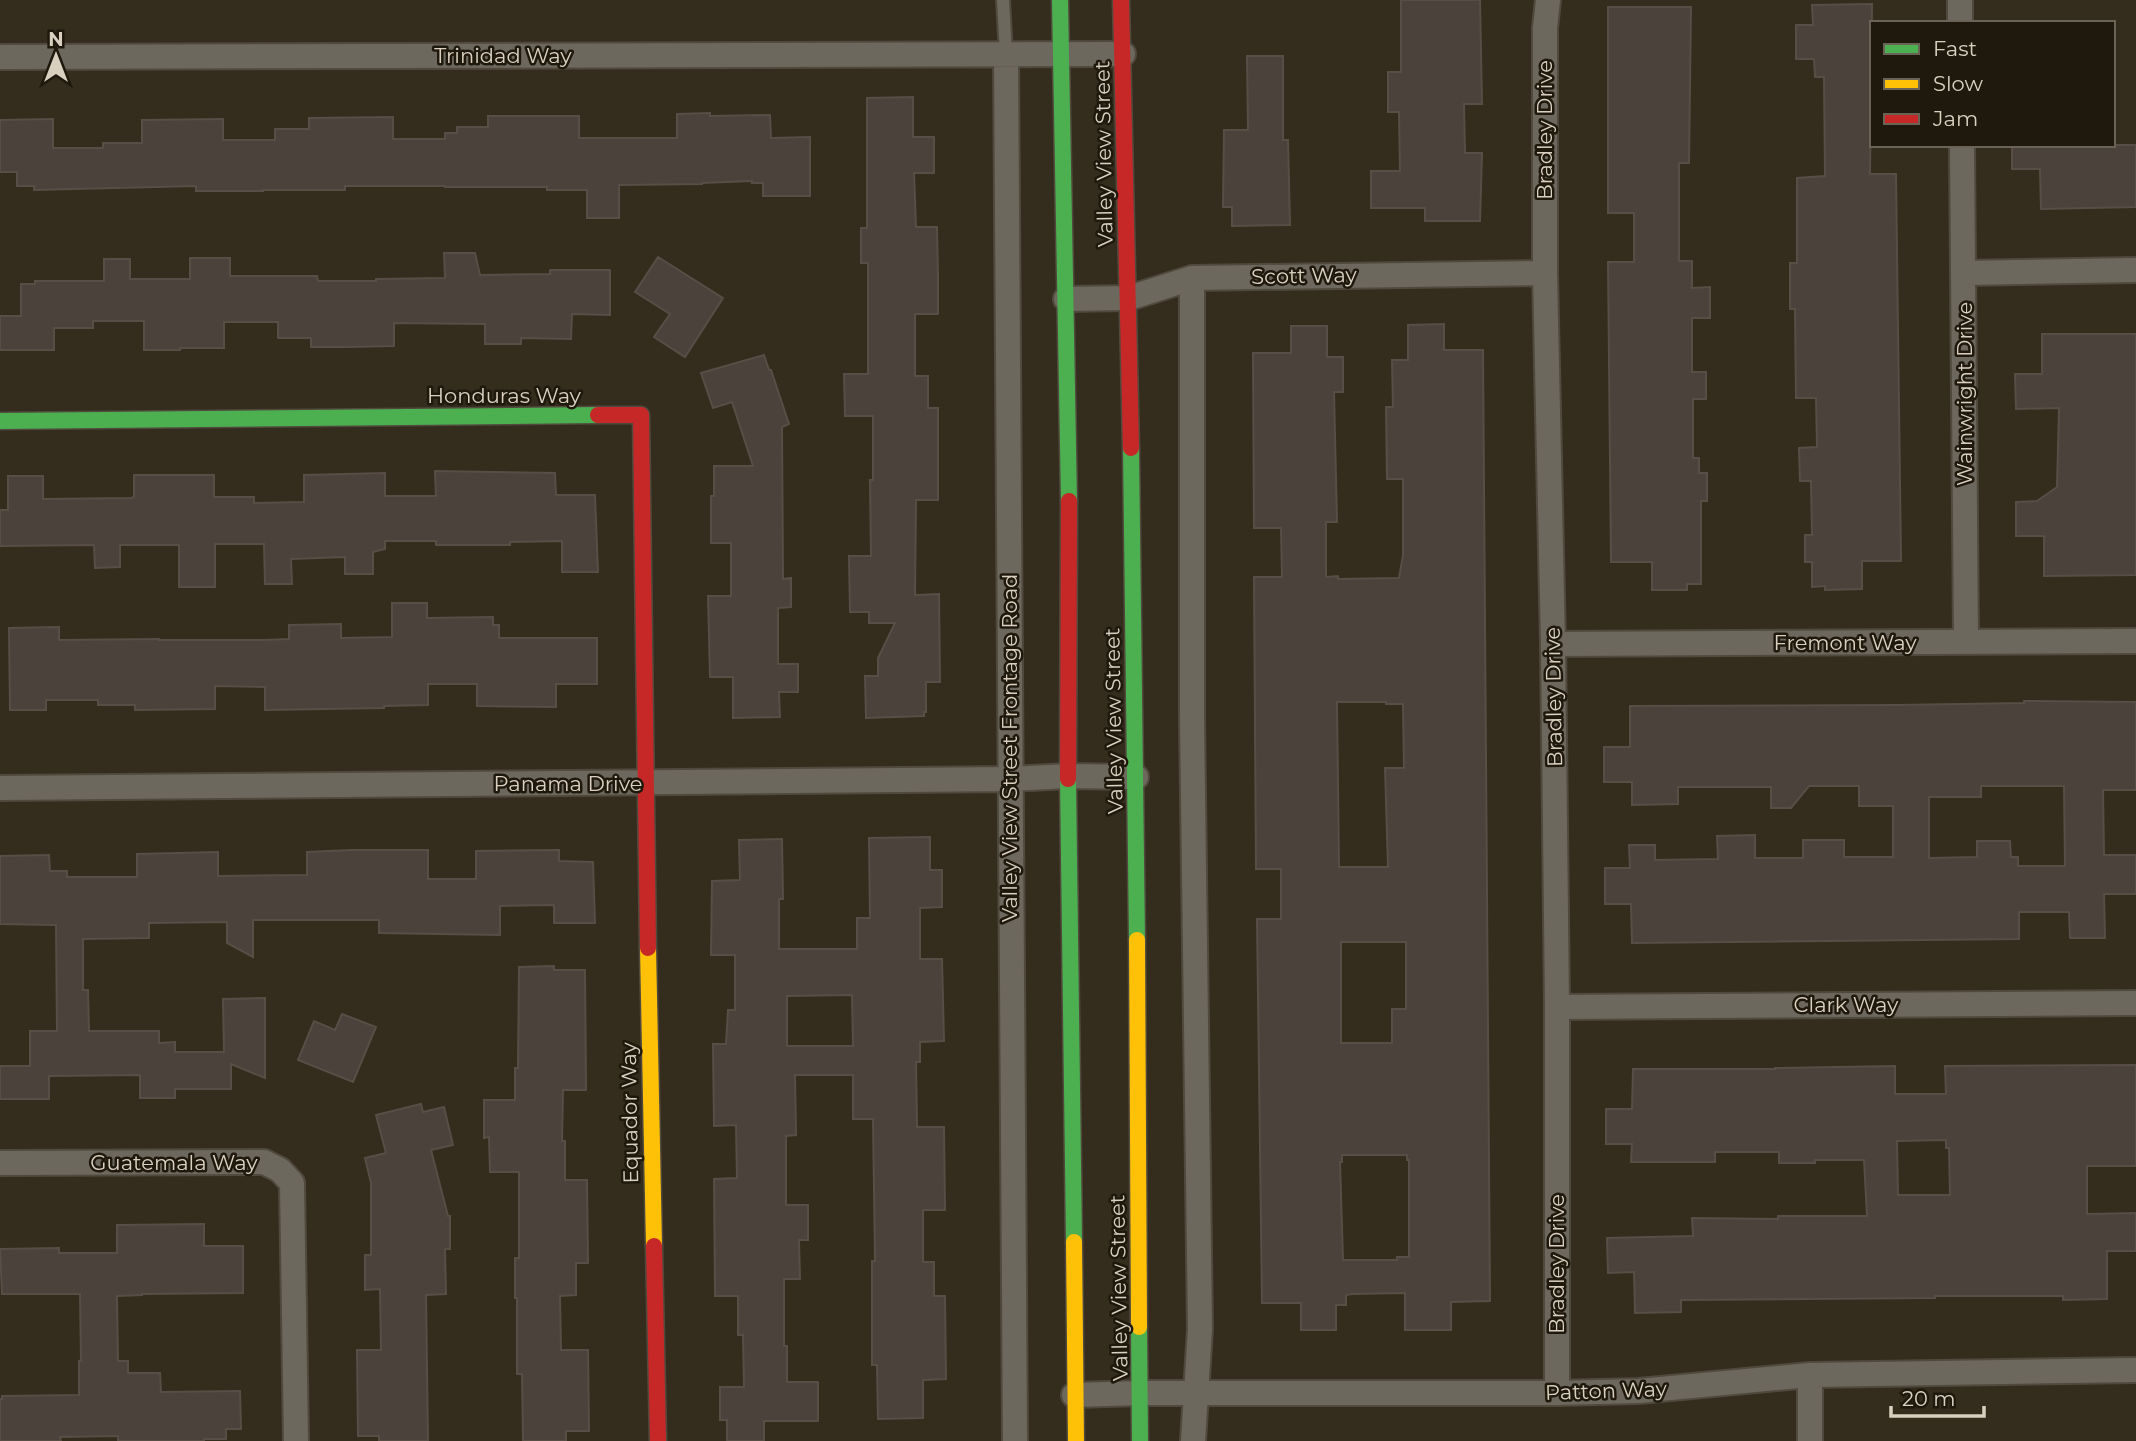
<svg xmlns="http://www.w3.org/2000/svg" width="2136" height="1441" viewBox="0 0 2136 1441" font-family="Montserrat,sans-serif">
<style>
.building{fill:#4b423b;stroke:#594e46;stroke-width:2;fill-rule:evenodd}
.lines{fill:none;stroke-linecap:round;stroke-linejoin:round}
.lane-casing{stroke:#50493d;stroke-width:16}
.street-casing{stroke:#50493d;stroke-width:28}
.fast-casing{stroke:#50493d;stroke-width:19}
.slow-casing{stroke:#50493d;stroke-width:19}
.jam-casing{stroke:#50493d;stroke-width:19}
.lane{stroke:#6d685d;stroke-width:12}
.street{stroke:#6d685d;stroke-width:24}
.fast{stroke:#4caf50;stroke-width:16}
.slow{stroke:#ffc107;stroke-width:16}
.jam{stroke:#c62828;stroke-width:16}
.labels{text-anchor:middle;stroke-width:5;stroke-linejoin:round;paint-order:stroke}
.street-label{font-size:21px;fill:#d9d0c0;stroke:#1f190d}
</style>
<rect width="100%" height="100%" fill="#342c1d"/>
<path class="building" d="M 1401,0 L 1480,0 L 1482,104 L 1464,104 L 1465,153 L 1482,153 L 1480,221 L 1425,221 L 1425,208 L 1371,208 L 1371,171 L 1400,171 L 1399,112 L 1388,112 L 1388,72 L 1401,72 Z
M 1872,4 L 1870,174 L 1896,174 L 1901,561 L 1862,561 L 1862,589 L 1825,590 L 1825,586 L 1812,587 L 1812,562 L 1805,562 L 1805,535 L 1812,535 L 1811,481 L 1800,481 L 1799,448 L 1817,447 L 1816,398 L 1796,398 L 1795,309 L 1790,309 L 1790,263 L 1797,263 L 1797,178 L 1825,176 L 1824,77 L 1815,77 L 1814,59 L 1796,59 L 1796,25 L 1813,25 L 1812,5 Z
M 1608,7 L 1691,7 L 1689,163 L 1679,163 L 1679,261 L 1692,261 L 1692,288 L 1710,287 L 1710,318 L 1692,318 L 1692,372 L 1706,372 L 1706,399 L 1693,399 L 1693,458 L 1699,458 L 1699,473 L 1707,473 L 1707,501 L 1701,501 L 1701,584 L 1687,584 L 1687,590 L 1652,590 L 1652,562 L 1611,562 L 1608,262 L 1634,262 L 1634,213 L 1608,213 Z
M 1247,56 L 1283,56 L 1283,140 L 1288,140 L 1290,225 L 1232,226 L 1232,207 L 1223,207 L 1224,130 L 1248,130 Z
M 913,97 L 913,137 L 934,137 L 934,173 L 914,173 L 916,227 L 937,227 L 938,277 L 938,314 L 915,314 L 915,376 L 928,376 L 928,408 L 938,408 L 938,500 L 916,500 L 915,595 L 939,594 L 940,682 L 926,682 L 926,712 L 924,712 L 924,716 L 866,718 L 865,676 L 878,676 L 878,658 L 895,623 L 869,623 L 869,612 L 850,612 L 849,556 L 871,556 L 870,480 L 873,480 L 873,416 L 845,416 L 844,374 L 868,374 L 868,263 L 861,263 L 861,228 L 867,228 L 867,98 Z
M 710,113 L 710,116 L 770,115 L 771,138 L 810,137 L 810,196 L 763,196 L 763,183 L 752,183 L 752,181 L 702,183 L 702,184 L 619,185 L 619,218 L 587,218 L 587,190 L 547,190 L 547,187 L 445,187 L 445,186 L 345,186 L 345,190 L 263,190 L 263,191 L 196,191 L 196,186 L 34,190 L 34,186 L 17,186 L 17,172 L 0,172 L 0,120 L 53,119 L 53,148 L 103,148 L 103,143 L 142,143 L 142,120 L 223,119 L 223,140 L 275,140 L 275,129 L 309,129 L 309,118 L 393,117 L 393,139 L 445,139 L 445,133 L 457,133 L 457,127 L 488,127 L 488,116 L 579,116 L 579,138 L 677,138 L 677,114 Z
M 2012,145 L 2136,145 L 2136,207 L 2041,209 L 2040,169 L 2012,169 Z
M 444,253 L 475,253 L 480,275 L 550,274 L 550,270 L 610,270 L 610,315 L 572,314 L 571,339 L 521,338 L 521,344 L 485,344 L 485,324 L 394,323 L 394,346 L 348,347 L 311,347 L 311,338 L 278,338 L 278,322 L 224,322 L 224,348 L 180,348 L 180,350 L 144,350 L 144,321 L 93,321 L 93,328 L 54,328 L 54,350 L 0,350 L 0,316 L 21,316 L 21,284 L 35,284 L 35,281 L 104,281 L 104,259 L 130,259 L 130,279 L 190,279 L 190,258 L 230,258 L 230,276 L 317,276 L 318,281 L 376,281 L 376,279 L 445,278 Z
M 658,257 L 723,298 L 685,357 L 654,337 L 670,314 L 635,292 Z
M 1444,324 L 1444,350 L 1483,350 L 1490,1301 L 1451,1302 L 1451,1330 L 1405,1330 L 1405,1293 L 1352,1294 L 1346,1295 L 1346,1305 L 1336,1305 L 1336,1330 L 1301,1330 L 1301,1303 L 1262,1303 L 1257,919 L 1281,919 L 1281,869 L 1256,869 L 1254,577 L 1282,577 L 1281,528 L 1254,528 L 1253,353 L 1291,353 L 1291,326 L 1327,326 L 1327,357 L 1343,357 L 1343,392 L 1334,392 L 1337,522 L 1326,522 L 1326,577 L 1338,576 L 1338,579 L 1399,578 L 1403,555 L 1403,479 L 1387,479 L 1386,407 L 1393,407 L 1392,360 L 1408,360 L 1408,325 ZM 1337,702 L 1386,702 L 1386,704 L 1403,704 L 1404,768 L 1385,768 L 1388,867 L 1339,867 ZM 1341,942 L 1406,942 L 1406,1009 L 1392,1009 L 1392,1043 L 1341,1043 ZM 1342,1155 L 1407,1155 L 1407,1160 L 1409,1160 L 1409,1257 L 1397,1257 L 1397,1260 L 1343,1260 L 1340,1162 L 1342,1162 Z
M 2042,334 L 2136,334 L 2136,575 L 2044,576 L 2044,536 L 2016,536 L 2016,502 L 2037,501 L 2057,487 L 2059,408 L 2016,409 L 2015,374 L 2042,374 Z
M 764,355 L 769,370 L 771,370 L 789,424 L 782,427 L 783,579 L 791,578 L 791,607 L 778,608 L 778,664 L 798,664 L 798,692 L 779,692 L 780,717 L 733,718 L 733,677 L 710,677 L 708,596 L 731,596 L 731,543 L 711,543 L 711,496 L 714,496 L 714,466 L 753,466 L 732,402 L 713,408 L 701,373 Z
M 435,471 L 555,473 L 556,495 L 595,495 L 598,572 L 562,572 L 562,541 L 510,542 L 510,545 L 436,545 L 436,541 L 385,541 L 385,549 L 373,552 L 373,574 L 345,574 L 345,557 L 291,559 L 292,584 L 265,584 L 264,544 L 215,544 L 215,587 L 179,587 L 179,545 L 120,545 L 120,567 L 95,568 L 94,545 L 0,546 L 0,510 L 8,510 L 8,476 L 43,476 L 43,499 L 131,498 L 134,497 L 134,475 L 214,475 L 214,497 L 254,497 L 254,503 L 304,502 L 304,475 L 385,473 L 385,496 L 436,496 Z
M 392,603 L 427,603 L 427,618 L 493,617 L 493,625 L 499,625 L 499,638 L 597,638 L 597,684 L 556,684 L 556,707 L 477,706 L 477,684 L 428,684 L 428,705 L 384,706 L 384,708 L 265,710 L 265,687 L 215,686 L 215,709 L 135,710 L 135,705 L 98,705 L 98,700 L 46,700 L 46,710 L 10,710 L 9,628 L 59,627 L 59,640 L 159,639 L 159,640 L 265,640 L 289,639 L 289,625 L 341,624 L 341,638 L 392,637 Z
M 2024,701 L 2136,702 L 2136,790 L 2103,790 L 2104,855 L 2136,855 L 2136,894 L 2104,894 L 2105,938 L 2070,938 L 2069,912 L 2019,912 L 2019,939 L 1632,943 L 1631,904 L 1605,904 L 1605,868 L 1630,868 L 1629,845 L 1655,845 L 1655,860 L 1718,859 L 1717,836 L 1755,835 L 1755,858 L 1803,858 L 1803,840 L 1844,840 L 1844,857 L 1893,857 L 1893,806 L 1859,806 L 1859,786 L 1809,786 L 1791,808 L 1771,808 L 1771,787 L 1678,787 L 1678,804 L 1632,805 L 1632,782 L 1604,782 L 1604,747 L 1630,747 L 1630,706 L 1896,705 L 2024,703 ZM 1981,786 L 2064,786 L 2065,866 L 2018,866 L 2018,857 L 2011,857 L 2010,841 L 1977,841 L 1977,857 L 1929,858 L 1929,797 L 1981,797 Z
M 930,837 L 930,870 L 942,870 L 942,907 L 920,908 L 920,959 L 942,959 L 944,1041 L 920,1042 L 920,1062 L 916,1062 L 917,1127 L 944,1127 L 945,1210 L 923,1210 L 923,1262 L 934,1262 L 934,1296 L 945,1296 L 946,1379 L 923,1380 L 923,1418 L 878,1419 L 877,1365 L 872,1365 L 872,1261 L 875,1261 L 873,1119 L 853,1119 L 853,1075 L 795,1075 L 796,1135 L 786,1136 L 786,1205 L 808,1205 L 808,1240 L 799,1240 L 800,1279 L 784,1279 L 784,1346 L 787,1346 L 787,1382 L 818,1382 L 818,1421 L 764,1421 L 764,1441 L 727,1441 L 727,1420 L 720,1420 L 720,1387 L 744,1387 L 743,1335 L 738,1335 L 738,1296 L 715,1296 L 714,1179 L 737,1178 L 736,1125 L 714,1126 L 713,1044 L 726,1044 L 728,1010 L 735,1010 L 735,955 L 711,955 L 712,881 L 740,880 L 739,840 L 782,839 L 783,899 L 779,899 L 779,949 L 857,949 L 857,918 L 870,918 L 869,838 ZM 852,995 L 853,1046 L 787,1046 L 787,996 Z
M 351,850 L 428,850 L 428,879 L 476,879 L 476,851 L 559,850 L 559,861 L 593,862 L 595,923 L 554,923 L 554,905 L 500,906 L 500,935 L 379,933 L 379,920 L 253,920 L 253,957 L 227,943 L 227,922 L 149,923 L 149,938 L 83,939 L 83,990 L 88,990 L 89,1031 L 159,1031 L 159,1043 L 175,1042 L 175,1052 L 224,1052 L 223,999 L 265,998 L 265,1078 L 231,1064 L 231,1089 L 175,1089 L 175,1098 L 140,1098 L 140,1075 L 49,1076 L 49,1099 L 0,1099 L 0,1066 L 30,1066 L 30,1031 L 57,1031 L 56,925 L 0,924 L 0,856 L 49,855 L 50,871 L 67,871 L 67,877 L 137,877 L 137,854 L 218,852 L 218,876 L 307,875 L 307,852 Z
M 554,966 L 554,970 L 585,970 L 586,1090 L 563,1090 L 562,1141 L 565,1141 L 565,1180 L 587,1180 L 588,1263 L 576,1263 L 576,1295 L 560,1296 L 561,1350 L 588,1350 L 589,1431 L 566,1431 L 566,1441 L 523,1441 L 522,1374 L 517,1374 L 517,1298 L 515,1298 L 515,1258 L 519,1258 L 519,1172 L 490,1172 L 489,1137 L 484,1138 L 484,1100 L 515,1100 L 515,1068 L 518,1068 L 519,967 Z
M 342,1014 L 376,1027 L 353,1082 L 298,1060 L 314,1021 L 335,1030 Z
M 2136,1065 L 2136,1166 L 2087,1166 L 2087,1214 L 2136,1213 L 2136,1251 L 2107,1251 L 2107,1299 L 2063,1300 L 2063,1296 L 1935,1296 L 1935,1298 L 1681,1300 L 1681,1312 L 1635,1313 L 1634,1272 L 1608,1273 L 1607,1238 L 1693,1236 L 1692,1218 L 1778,1219 L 1778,1216 L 1867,1216 L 1864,1160 L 1815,1160 L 1815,1163 L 1779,1163 L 1779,1152 L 1715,1152 L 1715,1162 L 1631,1162 L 1632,1144 L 1606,1144 L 1606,1109 L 1632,1109 L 1633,1069 L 1775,1069 L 1775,1068 L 1895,1066 L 1895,1094 L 1946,1094 L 1945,1066 ZM 1946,1140 L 1946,1148 L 1949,1148 L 1950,1195 L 1898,1195 L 1897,1141 Z
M 421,1104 L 423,1112 L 444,1107 L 453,1145 L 431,1150 L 448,1216 L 450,1216 L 450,1249 L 445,1249 L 446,1294 L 426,1295 L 428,1441 L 379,1441 L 379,1436 L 358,1436 L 357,1350 L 381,1350 L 380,1289 L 365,1290 L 365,1255 L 371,1255 L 371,1183 L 365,1158 L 386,1153 L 376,1115 Z
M 204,1224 L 204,1246 L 243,1246 L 243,1293 L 142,1294 L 142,1295 L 117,1296 L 118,1361 L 128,1361 L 128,1373 L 160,1373 L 161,1392 L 240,1391 L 241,1429 L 226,1429 L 226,1439 L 204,1439 L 204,1441 L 118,1441 L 118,1436 L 60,1437 L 61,1441 L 0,1441 L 0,1399 L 2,1399 L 2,1396 L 79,1395 L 79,1361 L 81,1361 L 80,1294 L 2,1294 L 0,1249 L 59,1248 L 59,1253 L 117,1253 L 117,1225 Z"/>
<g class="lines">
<defs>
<path id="lane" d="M 1003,0 L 1006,54"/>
<path id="street" d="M 1548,0 L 1545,28 L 1545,273 L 1553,644 L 1557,1007 L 1557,1393
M 1960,0 L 1960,23
M 1006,54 L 1015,1441
M 0,57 L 1123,54
M 1962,145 L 1966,642
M 1964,273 L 2136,270
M 1192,278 L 1192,718 L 1200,1329 L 1193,1441
M 1066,299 L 1129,298 L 1192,278 L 1545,273
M 1553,644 L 2136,641
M 0,788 L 1010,779 L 1068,776 L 1136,777
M 1557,1007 L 2136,1003
M 0,1163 L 264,1162 L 280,1170 L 292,1183 L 296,1441
M 1810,1375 L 1810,1441
M 1074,1395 L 1141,1393 L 1557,1393 L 1639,1391 L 1810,1375 L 2136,1370"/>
<path id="fast" d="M 1060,0 L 1069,501
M 0,421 L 598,415
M 1131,448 L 1137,940
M 1068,779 L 1074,1242
M 1139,1327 L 1140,1441"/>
<path id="slow" d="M 1137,940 L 1139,1327
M 648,948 L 654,1246
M 1074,1242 L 1076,1441"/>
<path id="jam" d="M 1121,0 L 1131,448
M 598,415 L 641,415 L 648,948
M 1068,779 L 1069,501
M 654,1246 L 658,1441"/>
</defs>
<use href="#lane" class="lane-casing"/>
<use href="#street" class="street-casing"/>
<use href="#fast" class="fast-casing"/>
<use href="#slow" class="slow-casing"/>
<use href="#jam" class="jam-casing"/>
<use href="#lane" class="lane"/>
<use href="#street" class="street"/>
<use href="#fast" class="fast"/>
<use href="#slow" class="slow"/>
<use href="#jam" class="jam"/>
</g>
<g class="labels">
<g class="street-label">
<text x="503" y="63">Trinidad Way</text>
<text transform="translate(1545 130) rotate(-90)" y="7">Bradley Drive</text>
<text transform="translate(1104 154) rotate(-91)" y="7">Valley View Street</text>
<text transform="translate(1304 276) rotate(-1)" y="7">Scott Way</text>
<text transform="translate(1965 394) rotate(-90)" y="7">Wainwright Drive</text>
<text x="504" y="403">Honduras Way</text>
<text x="1845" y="650">Fremont Way</text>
<text transform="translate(1554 697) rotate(-91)" y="7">Bradley Drive</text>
<text transform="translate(1114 721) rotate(-91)" y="7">Valley View Street</text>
<text transform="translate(1010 748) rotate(-90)" y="7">Valley View Street Frontage Road</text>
<text x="568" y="791">Panama Drive</text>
<text x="1846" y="1012">Clark Way</text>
<text transform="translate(630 1113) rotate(-91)" y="7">Equador Way</text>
<text x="174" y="1170">Guatemala Way</text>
<text transform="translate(1557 1264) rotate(-90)" y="7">Bradley Drive</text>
<text transform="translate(1119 1288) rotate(-91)" y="7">Valley View Street</text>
<text transform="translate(1606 1391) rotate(-2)" y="7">Patton Way</text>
</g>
</g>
<rect x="1870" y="21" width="245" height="126" fill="#1f190d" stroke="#696255" stroke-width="2"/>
<rect x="1884" y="44" width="35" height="10" fill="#4caf50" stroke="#696255" stroke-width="2"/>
<text x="1933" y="56" font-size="21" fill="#d9d0c0">Fast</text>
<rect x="1884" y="79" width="35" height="10" fill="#ffc107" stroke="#696255" stroke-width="2"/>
<text x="1933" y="91" font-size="21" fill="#d9d0c0">Slow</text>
<rect x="1884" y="114" width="35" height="10" fill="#c62828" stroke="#696255" stroke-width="2"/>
<text x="1933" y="126" font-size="21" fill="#d9d0c0">Jam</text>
<g transform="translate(56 56)" stroke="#1f190d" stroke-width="5" paint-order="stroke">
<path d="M0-5L12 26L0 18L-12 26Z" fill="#d9d0c0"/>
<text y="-10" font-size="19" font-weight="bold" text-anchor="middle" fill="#d9d0c0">N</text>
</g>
<path d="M1891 1406v10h93v-10" fill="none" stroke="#d9d0c0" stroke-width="3.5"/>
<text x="1902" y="1406" font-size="21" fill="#d9d0c0" stroke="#1f190d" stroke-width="5" paint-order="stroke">20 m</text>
</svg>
